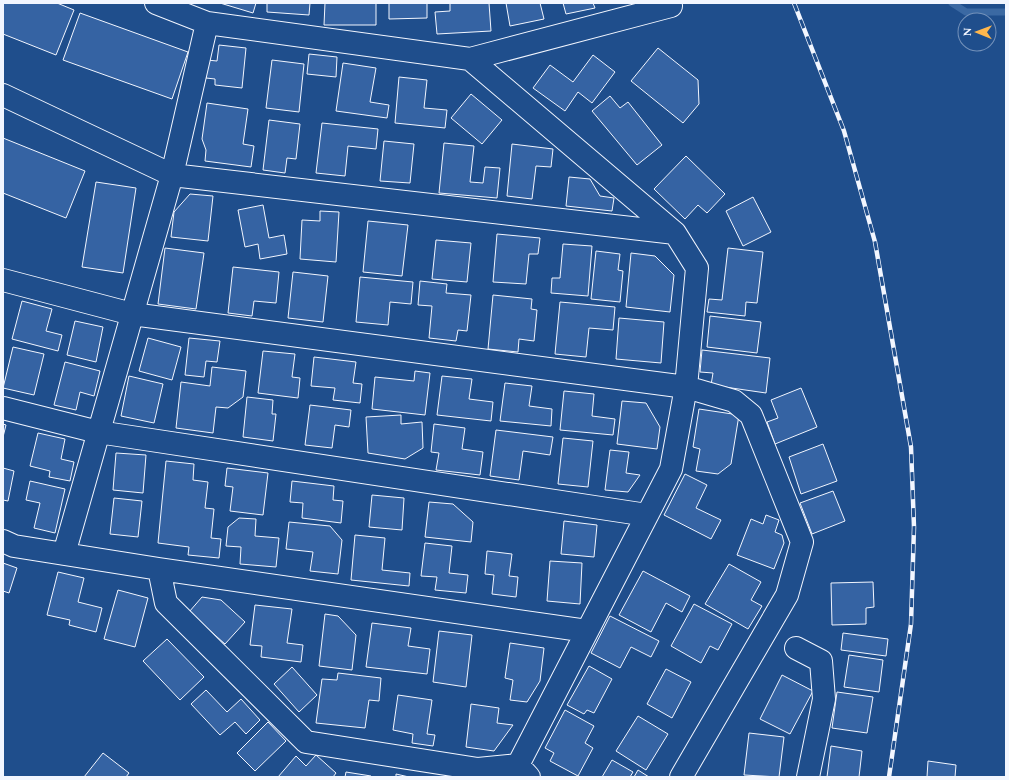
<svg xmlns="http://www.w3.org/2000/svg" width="1009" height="780" viewBox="0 0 1009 780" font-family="Spectral,serif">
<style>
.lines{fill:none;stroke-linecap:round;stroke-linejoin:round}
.stream{stroke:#3b69a3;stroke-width:7}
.building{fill:#3563a3;stroke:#f2f6ff}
.minor-casing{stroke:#f2f6ff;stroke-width:24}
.minor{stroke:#1f4e8c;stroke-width:22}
.rail-casing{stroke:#f2f6ff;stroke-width:4.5}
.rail{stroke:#1f4e8c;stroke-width:3;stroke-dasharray:9;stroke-linecap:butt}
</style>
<rect width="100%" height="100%" fill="#1f4e8c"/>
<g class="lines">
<path class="stream" d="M 952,3 L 966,12 L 1006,12"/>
</g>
<path class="building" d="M 3,3 L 57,3 L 74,10 L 56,55 L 3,34 Z
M 220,3 L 256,3 L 253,13 Z
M 267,3 L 310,3 L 309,15 L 267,12 Z
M 325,3 L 376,3 L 376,25 L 324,25 Z
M 389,3 L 427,3 L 427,18 L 389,19 Z
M 450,3 L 489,3 L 491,31 L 437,34 L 435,12 L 450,11 Z
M 506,3 L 540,3 L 544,19 L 510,26 Z
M 563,3 L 593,3 L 595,8 L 566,14 Z
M 80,13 L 188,52 L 172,99 L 63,60 Z
M 219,45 L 246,48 L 242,88 L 215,85 L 215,79 L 206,78 L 207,60 L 217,61 Z
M 658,48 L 698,80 L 699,104 L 683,123 L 631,81 Z
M 309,54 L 337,57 L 336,77 L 307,74 Z
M 593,55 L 615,72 L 592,103 L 578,92 L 565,111 L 533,88 L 550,65 L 573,82 Z
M 272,60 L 304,64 L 299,112 L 266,108 Z
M 343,63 L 376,68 L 370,102 L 389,105 L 387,118 L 336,111 Z
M 399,77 L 427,80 L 424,108 L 447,110 L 445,128 L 395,123 Z
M 471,94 L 502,120 L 482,144 L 451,118 Z
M 610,96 L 620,108 L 628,102 L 662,145 L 637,165 L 592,111 Z
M 207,103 L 248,109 L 243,144 L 254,146 L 251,167 L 205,161 L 206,150 L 202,139 Z
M 269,120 L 300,124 L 296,159 L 287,158 L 285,173 L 263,170 Z
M 322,123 L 378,129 L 376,149 L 348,146 L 345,176 L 316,173 Z
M 3,138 L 85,171 L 66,218 L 3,193 Z
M 384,141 L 414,144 L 410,183 L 380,181 Z
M 444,143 L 474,146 L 470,182 L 483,183 L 485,167 L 500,168 L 497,198 L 439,193 Z
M 512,144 L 553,149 L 551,167 L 536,166 L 532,199 L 507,196 Z
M 686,156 L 725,194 L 707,213 L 698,205 L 685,219 L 654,189 Z
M 569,177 L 590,179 L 600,196 L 614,198 L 612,211 L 566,206 Z
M 96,182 L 136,188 L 123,273 L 82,267 Z
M 190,194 L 213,196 L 208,241 L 171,237 L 174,212 Z
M 753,197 L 771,232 L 743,246 L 726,211 Z
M 263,205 L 269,238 L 284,235 L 287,254 L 260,259 L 258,244 L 245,247 L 238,210 Z
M 320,211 L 339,212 L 336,262 L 300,259 L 302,220 L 320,221 Z
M 368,221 L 408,225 L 402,276 L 363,272 Z
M 497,234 L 540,238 L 538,254 L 529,254 L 526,284 L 493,282 Z
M 436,240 L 471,243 L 467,282 L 432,279 Z
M 563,244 L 592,246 L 588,296 L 551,293 L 552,278 L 560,278 Z
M 165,248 L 204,253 L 196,309 L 158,304 Z
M 728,248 L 763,252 L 757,303 L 746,302 L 745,316 L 707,312 L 709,299 L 722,300 Z
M 596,251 L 620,254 L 618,270 L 623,271 L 620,302 L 591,299 Z
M 631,253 L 655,256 L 674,275 L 670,312 L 626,307 Z
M 233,267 L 279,272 L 276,303 L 254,301 L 252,316 L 228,313 Z
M 293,272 L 328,276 L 323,322 L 288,318 Z
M 360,277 L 413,282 L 411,304 L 390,302 L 388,325 L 356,322 Z
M 420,281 L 447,284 L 446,293 L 471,295 L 467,331 L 458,330 L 456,341 L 429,338 L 432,306 L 418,305 Z
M 493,295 L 532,299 L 531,309 L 537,310 L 534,341 L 519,339 L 518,352 L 488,349 Z
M 22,301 L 52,309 L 46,331 L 62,335 L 58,351 L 12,339 Z
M 560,302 L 615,307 L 613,330 L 589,328 L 586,357 L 555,354 Z
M 710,316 L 761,322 L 757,353 L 707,347 Z
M 619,318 L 664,322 L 661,363 L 616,359 Z
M 75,321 L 103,327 L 96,362 L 67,355 Z
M 148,338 L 181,347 L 172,380 L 139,371 Z
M 189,338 L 220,341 L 217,362 L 206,361 L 204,377 L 185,375 Z
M 13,347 L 44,354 L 34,395 L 3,388 Z
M 702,350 L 770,358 L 766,393 L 711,385 L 713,373 L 700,372 Z
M 263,351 L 295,354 L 292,377 L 300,378 L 298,398 L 258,393 Z
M 314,357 L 356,362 L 353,383 L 362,384 L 360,403 L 333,400 L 335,388 L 311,386 Z
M 65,362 L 100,371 L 94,396 L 80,392 L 76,410 L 54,405 Z
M 212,367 L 246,371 L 243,397 L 228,408 L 216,407 L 213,433 L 176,428 L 181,382 L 210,386 Z
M 415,371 L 430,373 L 425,415 L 372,409 L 375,377 L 414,381 Z
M 129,376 L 163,384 L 154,423 L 121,416 Z
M 442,376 L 472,379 L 469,399 L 493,402 L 491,421 L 437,415 Z
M 505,383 L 532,386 L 529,406 L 552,409 L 551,426 L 500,421 Z
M 801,388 L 817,427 L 775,444 L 767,422 L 778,418 L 771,400 Z
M 564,391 L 594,394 L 592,416 L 615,419 L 613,435 L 560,430 Z
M 247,397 L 273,400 L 272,414 L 276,414 L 273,441 L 243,437 Z
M 622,401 L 646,403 L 660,427 L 657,449 L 617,444 Z
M 310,405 L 351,410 L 349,427 L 335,425 L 332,448 L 305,445 Z
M 699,409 L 739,415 L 731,464 L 718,474 L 696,471 L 700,449 L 693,447 Z
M 401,415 L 401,424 L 422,422 L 423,448 L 405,459 L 368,453 L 366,417 Z
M 3,424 L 6,425 L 3,437 Z
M 434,424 L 465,428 L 462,449 L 483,452 L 480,475 L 436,470 L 439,453 L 431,452 Z
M 496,430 L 553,437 L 550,455 L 523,451 L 519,480 L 490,476 Z
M 38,433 L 65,439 L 61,459 L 74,462 L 70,481 L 49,477 L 50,471 L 30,466 Z
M 563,438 L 593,441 L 588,487 L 558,484 Z
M 823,444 L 837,481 L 801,494 L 789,457 Z
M 610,450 L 629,452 L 626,473 L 640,475 L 628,492 L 605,490 Z
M 116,453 L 146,455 L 143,493 L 113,490 Z
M 166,461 L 194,464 L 193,480 L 208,482 L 205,508 L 214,509 L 211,538 L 221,539 L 219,558 L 188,555 L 189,547 L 158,543 Z
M 3,468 L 14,471 L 8,501 L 3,500 Z
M 227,468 L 268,473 L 263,515 L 230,511 L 233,487 L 225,486 Z
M 685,474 L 707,485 L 696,508 L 721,520 L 711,539 L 664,515 Z
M 30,481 L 65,489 L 55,533 L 34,528 L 40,503 L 26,500 Z
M 292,481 L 334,486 L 333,500 L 343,501 L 341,523 L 302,518 L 303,503 L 290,502 Z
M 833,491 L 845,521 L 812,534 L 800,503 Z
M 372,495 L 404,498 L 402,530 L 369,527 Z
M 114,498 L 142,501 L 138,537 L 110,534 Z
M 429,502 L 453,504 L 473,522 L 471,542 L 425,537 Z
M 766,515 L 779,520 L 775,532 L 782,535 L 784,543 L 774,569 L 737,555 L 751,519 L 763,524 Z
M 239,518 L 256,519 L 255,536 L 279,538 L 276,567 L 240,564 L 241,547 L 226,546 L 228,527 Z
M 564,521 L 597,525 L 594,557 L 561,554 Z
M 289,522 L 330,526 L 342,540 L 338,574 L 310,571 L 313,552 L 286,549 Z
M 355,535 L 385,538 L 382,570 L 410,573 L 409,586 L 351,580 Z
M 425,543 L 452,546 L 449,573 L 468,575 L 466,593 L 435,590 L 437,577 L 421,576 Z
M 487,551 L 512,554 L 509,576 L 518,577 L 516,597 L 492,594 L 494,575 L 485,574 Z
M 550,561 L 582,563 L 580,604 L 547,601 Z
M 3,563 L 17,568 L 9,593 L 3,591 Z
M 729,564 L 761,582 L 751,600 L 762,606 L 748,629 L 705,604 Z
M 643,571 L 690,596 L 682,612 L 666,603 L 651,632 L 619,615 Z
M 58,572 L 84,578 L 78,602 L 102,608 L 96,632 L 69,625 L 70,620 L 47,615 Z
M 873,582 L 874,607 L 866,608 L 866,624 L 832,625 L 831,583 Z
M 118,590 L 148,598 L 135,647 L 104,639 Z
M 202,597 L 221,600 L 245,622 L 225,644 L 189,612 Z
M 694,604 L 732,624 L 718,650 L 710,646 L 701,663 L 671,646 Z
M 255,605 L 292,609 L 287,643 L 303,645 L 301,662 L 261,657 L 262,646 L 250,645 Z
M 325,614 L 338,616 L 356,635 L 352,670 L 319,666 Z
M 610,616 L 659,641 L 651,657 L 631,647 L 620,668 L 591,653 Z
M 372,623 L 411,628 L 408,646 L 430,649 L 427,674 L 366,667 Z
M 439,631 L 472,635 L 466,687 L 433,682 Z
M 843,633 L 888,639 L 886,656 L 841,650 Z
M 167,639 L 204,677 L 180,700 L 143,661 Z
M 510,643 L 544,648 L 540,681 L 527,702 L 510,700 L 513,680 L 505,678 Z
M 849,655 L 883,660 L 879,692 L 844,687 Z
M 589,666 L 612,679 L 594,713 L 587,710 L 584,714 L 567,705 Z
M 292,667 L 317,695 L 299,712 L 274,684 Z
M 666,669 L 691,682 L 672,718 L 647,704 Z
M 338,673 L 381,678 L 379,701 L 369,700 L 365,728 L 316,723 L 322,679 L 337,680 Z
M 782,675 L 813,691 L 790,734 L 760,719 Z
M 206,690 L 227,712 L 241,699 L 260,720 L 246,734 L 235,722 L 220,735 L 191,704 Z
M 837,692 L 873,697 L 867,733 L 832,728 Z
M 398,695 L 432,700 L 427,734 L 435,735 L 433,746 L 412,743 L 413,734 L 393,730 Z
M 471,704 L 499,708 L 497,723 L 513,725 L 494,751 L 466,747 Z
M 565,710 L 594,726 L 585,743 L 593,748 L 578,776 L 550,761 L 554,753 L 545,748 Z
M 638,716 L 668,734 L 646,770 L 616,751 Z
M 268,722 L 286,741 L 255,771 L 237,753 Z
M 749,733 L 784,737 L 779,777 L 744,775 Z
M 831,746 L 862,751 L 859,777 L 827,777 Z
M 103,753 L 129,773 L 126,777 L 84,777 Z
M 316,755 L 336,773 L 333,777 L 278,777 L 296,756 L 306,766 Z
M 612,760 L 633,772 L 630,777 L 602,777 Z
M 928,761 L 956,765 L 955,777 L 927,777 Z
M 638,770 L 649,777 L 634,777 Z
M 346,772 L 371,776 L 371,777 L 345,777 Z
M 396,774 L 409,777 L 396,777 Z"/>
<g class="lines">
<defs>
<path id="minor" d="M 156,3 L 207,23 L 470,59 L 671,6 L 670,3
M 470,59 L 675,233 L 697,268 L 686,387 L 671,469 L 518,765 L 496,777
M 3,95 L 172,175 L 675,233
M 3,280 L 132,314 L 686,387 L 734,401 L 751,415 L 802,542 L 787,595 L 681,777
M 3,408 L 98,432 L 647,515
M 3,541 L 14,546 L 159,569 L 587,631
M 64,554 L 172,175 L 207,23
M 159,569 L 166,603 L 306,742 L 478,769 L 518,765 L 529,777
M 796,648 L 821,661 L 824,699 L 808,777"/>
</defs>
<use href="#minor" class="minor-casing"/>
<use href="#minor" class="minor"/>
<defs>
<path id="rail" d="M 794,3 L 844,131 L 875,242 L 911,447 L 914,527 L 911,624 L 889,777"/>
</defs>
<use href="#rail" class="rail-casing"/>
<use href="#rail" class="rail"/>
</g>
<rect width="1009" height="780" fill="none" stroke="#f2f6ff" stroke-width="8"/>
<g transform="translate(977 32) rotate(271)"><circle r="19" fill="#1f4e8c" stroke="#7391ba"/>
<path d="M0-3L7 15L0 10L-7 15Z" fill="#ffb74d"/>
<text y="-6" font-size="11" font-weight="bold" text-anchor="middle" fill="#f2f6ff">N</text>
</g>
</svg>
